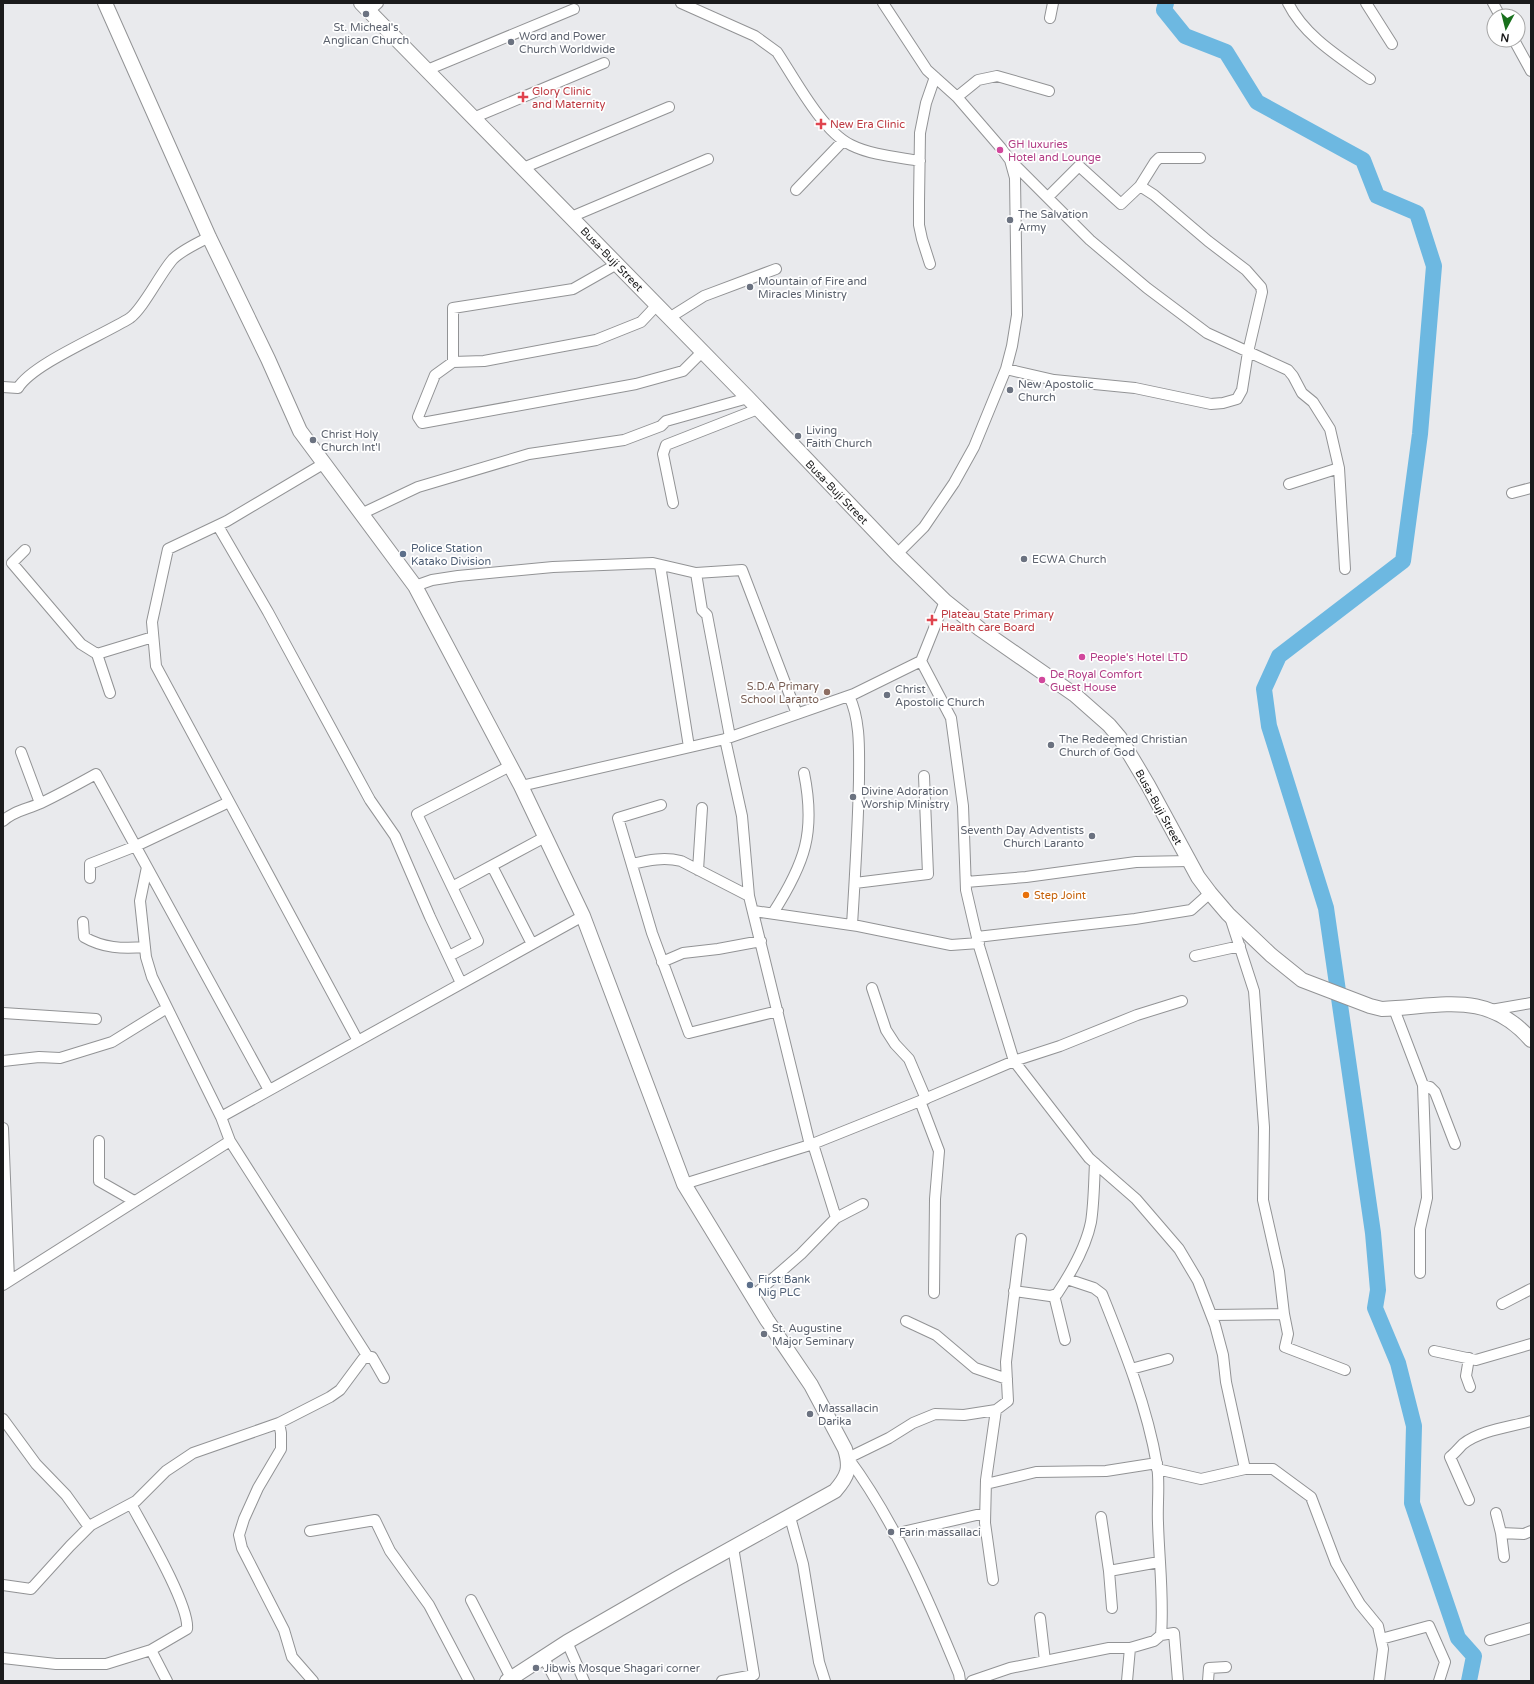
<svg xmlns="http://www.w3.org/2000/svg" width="1534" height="1684" viewBox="0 0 1534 1684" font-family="'Varela Round',sans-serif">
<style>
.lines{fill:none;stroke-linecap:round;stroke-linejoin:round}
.river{stroke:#6db8e1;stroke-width:16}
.street-casing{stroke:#929395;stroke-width:12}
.secondary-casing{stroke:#929395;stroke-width:16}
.street{stroke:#fff;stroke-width:10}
.secondary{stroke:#fff;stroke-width:14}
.worship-dot{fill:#6b7280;stroke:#fff;stroke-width:1.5}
.health-dot{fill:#e0444e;stroke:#fff;stroke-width:1.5}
.hotel-dot{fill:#d1479c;stroke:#fff;stroke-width:1.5}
.service-dot{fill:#5c6f8a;stroke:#fff;stroke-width:1.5}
.education-dot{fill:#8d6e63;stroke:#fff;stroke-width:1.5}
.food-dot{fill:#e8710a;stroke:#fff;stroke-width:1.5}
.labels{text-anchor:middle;stroke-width:3.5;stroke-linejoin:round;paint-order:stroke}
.worship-label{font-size:11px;fill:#5b616d;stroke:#fff;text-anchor:start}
.health-label{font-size:11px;fill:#be3a42;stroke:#fff;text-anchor:start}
.hotel-label{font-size:11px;fill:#b23c85;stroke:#fff;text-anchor:start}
.street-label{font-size:11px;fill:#1b1b1c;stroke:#fff}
.service-label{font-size:11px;fill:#4e5e75;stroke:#fff;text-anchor:start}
.education-label{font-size:11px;fill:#785e54;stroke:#fff;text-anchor:end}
.food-label{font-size:11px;fill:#c56008;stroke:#fff;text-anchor:start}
</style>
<rect width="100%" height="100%" fill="#e9eaed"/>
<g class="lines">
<path class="river" d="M 1166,3 L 1164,10 L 1185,36 L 1226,52 L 1257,102 L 1363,160 L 1377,196 L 1417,213 L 1434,266 L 1420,434 L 1403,561 L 1279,656 L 1264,689 L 1269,726 L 1326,908 L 1373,1233 L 1378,1290 L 1375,1308 L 1398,1363 L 1414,1426 L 1412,1503 L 1458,1638 L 1474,1656 L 1469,1681"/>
<defs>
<path id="street" d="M 681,3 L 755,36 L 777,52 C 795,79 822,131 851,145 C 871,155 897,157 920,161
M 883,3 L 927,70 L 957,97 L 1001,148 L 1010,160 L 1015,178 L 1017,315 L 1012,346 L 1006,369 L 974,447 L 954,483 L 924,527 L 897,554
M 1288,3 C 1305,37 1341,58 1370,79
M 1366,3 L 1392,44
M 1493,3 L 1500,16
M 369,11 L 378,3
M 1050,18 L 1053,3
M 1514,40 L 1531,71
M 427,70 L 574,9
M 957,97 L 978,80 L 997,76 L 1049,91
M 473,118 L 604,63
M 1012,162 L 1090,240 L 1147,288 L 1207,333 L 1288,370 L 1293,376 L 1302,393 L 1313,402 L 1330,429 L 1339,468 L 1345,569
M 523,168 L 669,107
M 796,190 L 843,141
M 1048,197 L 1079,166 L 1121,204 L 1140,186 L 1155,162 L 1159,158 L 1200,158
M 571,217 L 708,159
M 617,264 L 573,289 L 453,308 L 453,362 L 435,375 L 418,417 L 422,423 L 636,384 L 683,371 L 702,352
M 930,264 L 922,239 L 919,225 L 919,202 L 920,133 L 926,103 L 935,77
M 669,318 L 704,296 L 776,269
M 453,362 L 484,361 L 596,340 L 641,322 L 657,305
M 1006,369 L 1054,380 L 1135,388 L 1211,404 L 1223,403 L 1237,399 L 1242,390 L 1248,352 L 1262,292 L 1261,287 L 1246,270 L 1208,241 L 1154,195 L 1140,186
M 3,387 L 18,388 C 32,364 103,335 130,318 C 143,309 161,272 173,259 C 182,250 198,243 209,237
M 323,464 L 227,521 L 168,549 L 152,622 L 156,666 L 358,1041
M 1289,484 L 1339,468
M 1512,493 L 1531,488
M 673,503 L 663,454 L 666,445 L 758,409
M 361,514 L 418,487 L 529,454 L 624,440 L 661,426 L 666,421 L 748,398
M 218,526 L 268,612 L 370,800 L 395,836 L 430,917 L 461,983
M 25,550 L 12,563 L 81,644 L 97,654 L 110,693
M 660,565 L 689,747
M 696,573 L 702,610 L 707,615 L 730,737
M 415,586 L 432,580 L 458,576 L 553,567 L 653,563 L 696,573 L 742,570 L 797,714
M 97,654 L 153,637
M 921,661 L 951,718 L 963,806 L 966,890 L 979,946 L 1014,1061 L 1089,1158 L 1136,1199 L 1179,1249 L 1198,1281 L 1215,1325 L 1223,1355 L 1226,1382 L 1245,1469
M 849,696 C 861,721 859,752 859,780 C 858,828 855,877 852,925
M 725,739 L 742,816 L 749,896 L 810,1145
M 21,752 L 40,803
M 521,786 L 725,739 L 854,694 L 921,661 L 945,601
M 661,805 L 618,818 L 652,933 L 689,1033 L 778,1011
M 3,821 C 13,811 28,809 41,803 C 60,794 78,784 96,774 L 269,1090
M 632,864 C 649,860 664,857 681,861 L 749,896
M 492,866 L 532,944
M 147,867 L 140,901 L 146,957 L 152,977 L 221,1117 L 230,1141 L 368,1357
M 698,870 L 702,808
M 90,878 L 90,864 L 136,846 L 229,802
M 966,882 L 1026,877 L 1136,862 L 1189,861
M 855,883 L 928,874 L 924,776
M 452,887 L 545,837
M 754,911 L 858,926 L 951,945 L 979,943
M 773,913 C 805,863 816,832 804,773
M 83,922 L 84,937 C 103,948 122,949 145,947
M 977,937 L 1135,919 L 1191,910 L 1210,893
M 449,956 L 478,941 L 417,814 L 510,766
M 1195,956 L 1240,946
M 662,962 L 683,953 L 718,949 L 761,941
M 872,988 L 886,1030 L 895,1044 L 909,1059 L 926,1099
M 1394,1009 L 1423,1085 L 1427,1198 L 1420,1229 L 1420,1273
M 1491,1010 L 1531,1003
M 3,1013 L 96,1019
M 3,1061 L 39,1057 L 60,1058 L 112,1042 L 167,1008
M 1423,1085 L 1430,1087 L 1435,1092 L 1455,1144
M 920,1101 L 939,1151 L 935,1199 L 934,1293
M 221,1117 L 583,916
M 3,1128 L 9,1280
M 99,1141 L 99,1181 L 134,1201
M 813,1144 L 836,1218
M 684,1184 L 810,1145 L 920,1101 L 1014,1061 L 1060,1046 L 1137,1015 L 1182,1001
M 3,1285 L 230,1141
M 1014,1291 L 1050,1296 L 1057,1294 C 1071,1273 1086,1247 1091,1222 C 1094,1203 1094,1182 1095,1163
M 1054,1295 L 1065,1340
M 753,1296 L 801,1254 L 836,1218 L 863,1204
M 1502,1304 L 1531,1289
M 1284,1314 L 1288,1334 L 1285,1347 L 1345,1370
M 1212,1315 L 1284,1314 L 1279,1271 L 1263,1200 L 1264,1127 L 1254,991 L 1230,917
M 906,1321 L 936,1335 L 975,1368 L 1007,1379
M 1434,1351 L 1476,1360 L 1531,1344
M 1469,1358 L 1466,1376 L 1470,1387
M 1131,1369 L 1168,1359
M 3,1419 L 36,1464 L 66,1495 L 89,1527
M 279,1423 L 281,1433 L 281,1449 L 258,1488 L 244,1519 L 239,1535 L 242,1548 L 284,1630 L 292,1657 L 313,1681
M 1157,1469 L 1201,1479 L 1245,1469 L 1273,1469 L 1311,1497 L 1336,1563 L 1360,1604 L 1378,1626 L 1383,1649 L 1379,1681
M 986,1484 L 1036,1472 L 1106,1471 L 1157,1463
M 1469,1500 L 1450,1457 C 1455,1453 1459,1448 1463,1444 C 1481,1430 1510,1427 1531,1421
M 1496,1513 L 1501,1533
M 790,1517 L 803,1564 L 819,1662 L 825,1681
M 1101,1517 L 1109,1571 L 1112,1608
M 310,1531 L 375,1520 L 390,1551 L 429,1605 L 469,1681
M 894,1534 L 985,1513
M 1504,1557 L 1501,1533 L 1524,1534 L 1531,1531
M 1109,1571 L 1159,1562
M 993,1580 L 985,1523 L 986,1480 L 996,1410
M 3,1585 L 31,1589 L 70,1546 L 91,1525 L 136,1501 L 166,1471 L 193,1453 L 279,1423 L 330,1397 L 340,1390 L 363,1359 L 368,1357 L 372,1357 L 384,1378
M 471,1600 L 511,1678
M 1040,1618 L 1045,1661
M 1161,1635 L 1174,1633 L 1178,1681
M 1381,1639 L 1429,1626 L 1445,1662 L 1439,1681
M 1490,1640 L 1531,1628
M 567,1642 L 584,1681
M 151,1650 L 167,1681
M 543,1656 L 556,1681
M 3,1658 L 56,1664 L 106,1664 L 151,1650 L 187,1629 C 190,1606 144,1528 131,1504
M 722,1681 L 754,1675 L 733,1547
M 960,1681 L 959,1674 C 929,1601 895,1521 848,1458 L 889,1438 L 913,1423 L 935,1414 L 964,1415 L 996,1410 L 1008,1401 L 1006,1362 L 1021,1239
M 972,1681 L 1010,1668 L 1109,1648 L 1130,1648 L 1154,1641 L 1161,1635 C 1164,1598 1159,1560 1158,1523 C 1157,1504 1160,1483 1157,1465 C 1147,1406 1124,1349 1102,1294 L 1094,1288 L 1067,1279
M 1127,1681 L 1130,1648
M 1208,1681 L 1209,1668 L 1226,1667"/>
<path id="secondary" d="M 105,3 L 209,237 L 268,359 L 300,431 L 415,586 L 521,786 L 583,916 L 684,1184 L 767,1320 L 811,1385 L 845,1449 C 851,1468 848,1476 835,1491 L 678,1578 L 567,1642 L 507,1681
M 361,3 L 748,398 L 897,554 L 945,601 L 980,629 L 1075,695 L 1109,725 L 1120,738 L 1148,785 L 1198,877 L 1210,893 L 1228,914 L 1271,955 L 1302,980 L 1370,1006 L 1382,1009 C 1440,1007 1487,989 1531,1040"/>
</defs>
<use href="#street" class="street-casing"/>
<use href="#secondary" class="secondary-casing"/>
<use href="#street" class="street"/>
<use href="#secondary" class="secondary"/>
</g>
<g class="worship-dot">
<circle cx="366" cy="14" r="4"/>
<circle cx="511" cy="42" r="4"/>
<circle cx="1010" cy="220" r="4"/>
<circle cx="750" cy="287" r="4"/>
<circle cx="1010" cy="390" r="4"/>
<circle cx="798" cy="436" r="4"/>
<circle cx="313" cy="440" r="4"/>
<circle cx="1024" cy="559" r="4"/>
<circle cx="887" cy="695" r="4"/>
<circle cx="1051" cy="745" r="4"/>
<circle cx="853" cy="797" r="4"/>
<circle cx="1092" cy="836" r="4"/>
<circle cx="764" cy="1334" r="4"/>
<circle cx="810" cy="1414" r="4"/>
<circle cx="891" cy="1532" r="4"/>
<circle cx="536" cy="1668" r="4"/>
</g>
<g class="health-dot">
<path d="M521 91h4v4h4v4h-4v4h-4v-4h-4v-4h4z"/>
<path d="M819 118h4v4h4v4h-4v4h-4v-4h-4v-4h4z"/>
<path d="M930 614h4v4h4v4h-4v4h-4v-4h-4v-4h4z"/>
</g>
<g class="hotel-dot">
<circle cx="1000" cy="150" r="4"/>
<circle cx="1082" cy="657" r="4"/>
<circle cx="1042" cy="680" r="4"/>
</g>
<g class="service-dot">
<circle cx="403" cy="554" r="4"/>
<circle cx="750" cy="1285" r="4"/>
</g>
<circle class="education-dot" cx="827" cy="692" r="4"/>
<circle class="food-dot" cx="1026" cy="895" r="4"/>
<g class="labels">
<g class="worship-label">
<text x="366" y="31" text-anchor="middle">St. Micheal's<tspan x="366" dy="13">Anglican Church</tspan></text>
<text x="519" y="40">Word and Power<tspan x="519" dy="13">Church Worldwide</tspan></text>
<text x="1018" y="218">The Salvation<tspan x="1018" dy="13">Army</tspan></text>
<text x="758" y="285">Mountain of Fire and<tspan x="758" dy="13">Miracles Ministry</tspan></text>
<text x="1018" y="388">New Apostolic<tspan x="1018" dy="13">Church</tspan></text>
<text x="806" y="434">Living<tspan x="806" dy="13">Faith Church</tspan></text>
<text x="321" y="438">Christ Holy<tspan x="321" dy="13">Church Int'l</tspan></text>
<text x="1032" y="563">ECWA Church</text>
<text x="895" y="693">Christ<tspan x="895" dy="13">Apostolic Church</tspan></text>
<text x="1059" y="743">The Redeemed Christian<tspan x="1059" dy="13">Church of God</tspan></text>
<text x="861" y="795">Divine Adoration<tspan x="861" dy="13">Worship Ministry</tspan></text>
<text x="1084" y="834" text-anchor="end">Seventh Day Adventists<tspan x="1084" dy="13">Church Laranto</tspan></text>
<text x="772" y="1332">St. Augustine<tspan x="772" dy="13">Major Seminary</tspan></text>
<text x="818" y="1412">Massallacin<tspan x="818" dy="13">Darika</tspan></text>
<text x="899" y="1536">Farin massallaci</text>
<text x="544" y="1672">Jibwis Mosque Shagari corner</text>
</g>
<g class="health-label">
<text x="532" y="95">Glory Clinic<tspan x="532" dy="13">and Maternity</tspan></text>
<text x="830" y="128">New Era Clinic</text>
<text x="941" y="618">Plateau State Primary<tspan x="941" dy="13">Health care Board</tspan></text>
</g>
<g class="hotel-label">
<text x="1008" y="148">GH luxuries<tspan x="1008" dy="13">Hotel and Lounge</tspan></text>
<text x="1090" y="661">People's Hotel LTD</text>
<text x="1050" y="678">De Royal Comfort<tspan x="1050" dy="13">Guest House</tspan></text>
</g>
<g class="street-label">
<text transform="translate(612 259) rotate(46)" y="4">Busa-Buji Street</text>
<text transform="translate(837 492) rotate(46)" y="4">Busa-Buji Street</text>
<text transform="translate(1159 807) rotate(61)" y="4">Busa-Buji Street</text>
</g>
<g class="service-label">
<text x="411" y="552">Police Station<tspan x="411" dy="13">Katako Division</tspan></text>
<text x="758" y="1283">First Bank<tspan x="758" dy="13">Nig PLC</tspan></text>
</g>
<g class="education-label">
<text x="819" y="690">S.D.A Primary<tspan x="819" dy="13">School Laranto</tspan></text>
</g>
<g class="food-label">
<text x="1034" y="899">Step Joint</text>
</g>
</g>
<rect width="1534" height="1684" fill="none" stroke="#1b1b1c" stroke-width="8"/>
<g transform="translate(1506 28) rotate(187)"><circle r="19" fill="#ffffff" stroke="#a4a4a4"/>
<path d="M0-3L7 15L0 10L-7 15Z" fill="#18701c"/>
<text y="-6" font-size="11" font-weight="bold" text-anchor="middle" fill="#1b1b1c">N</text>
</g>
</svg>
